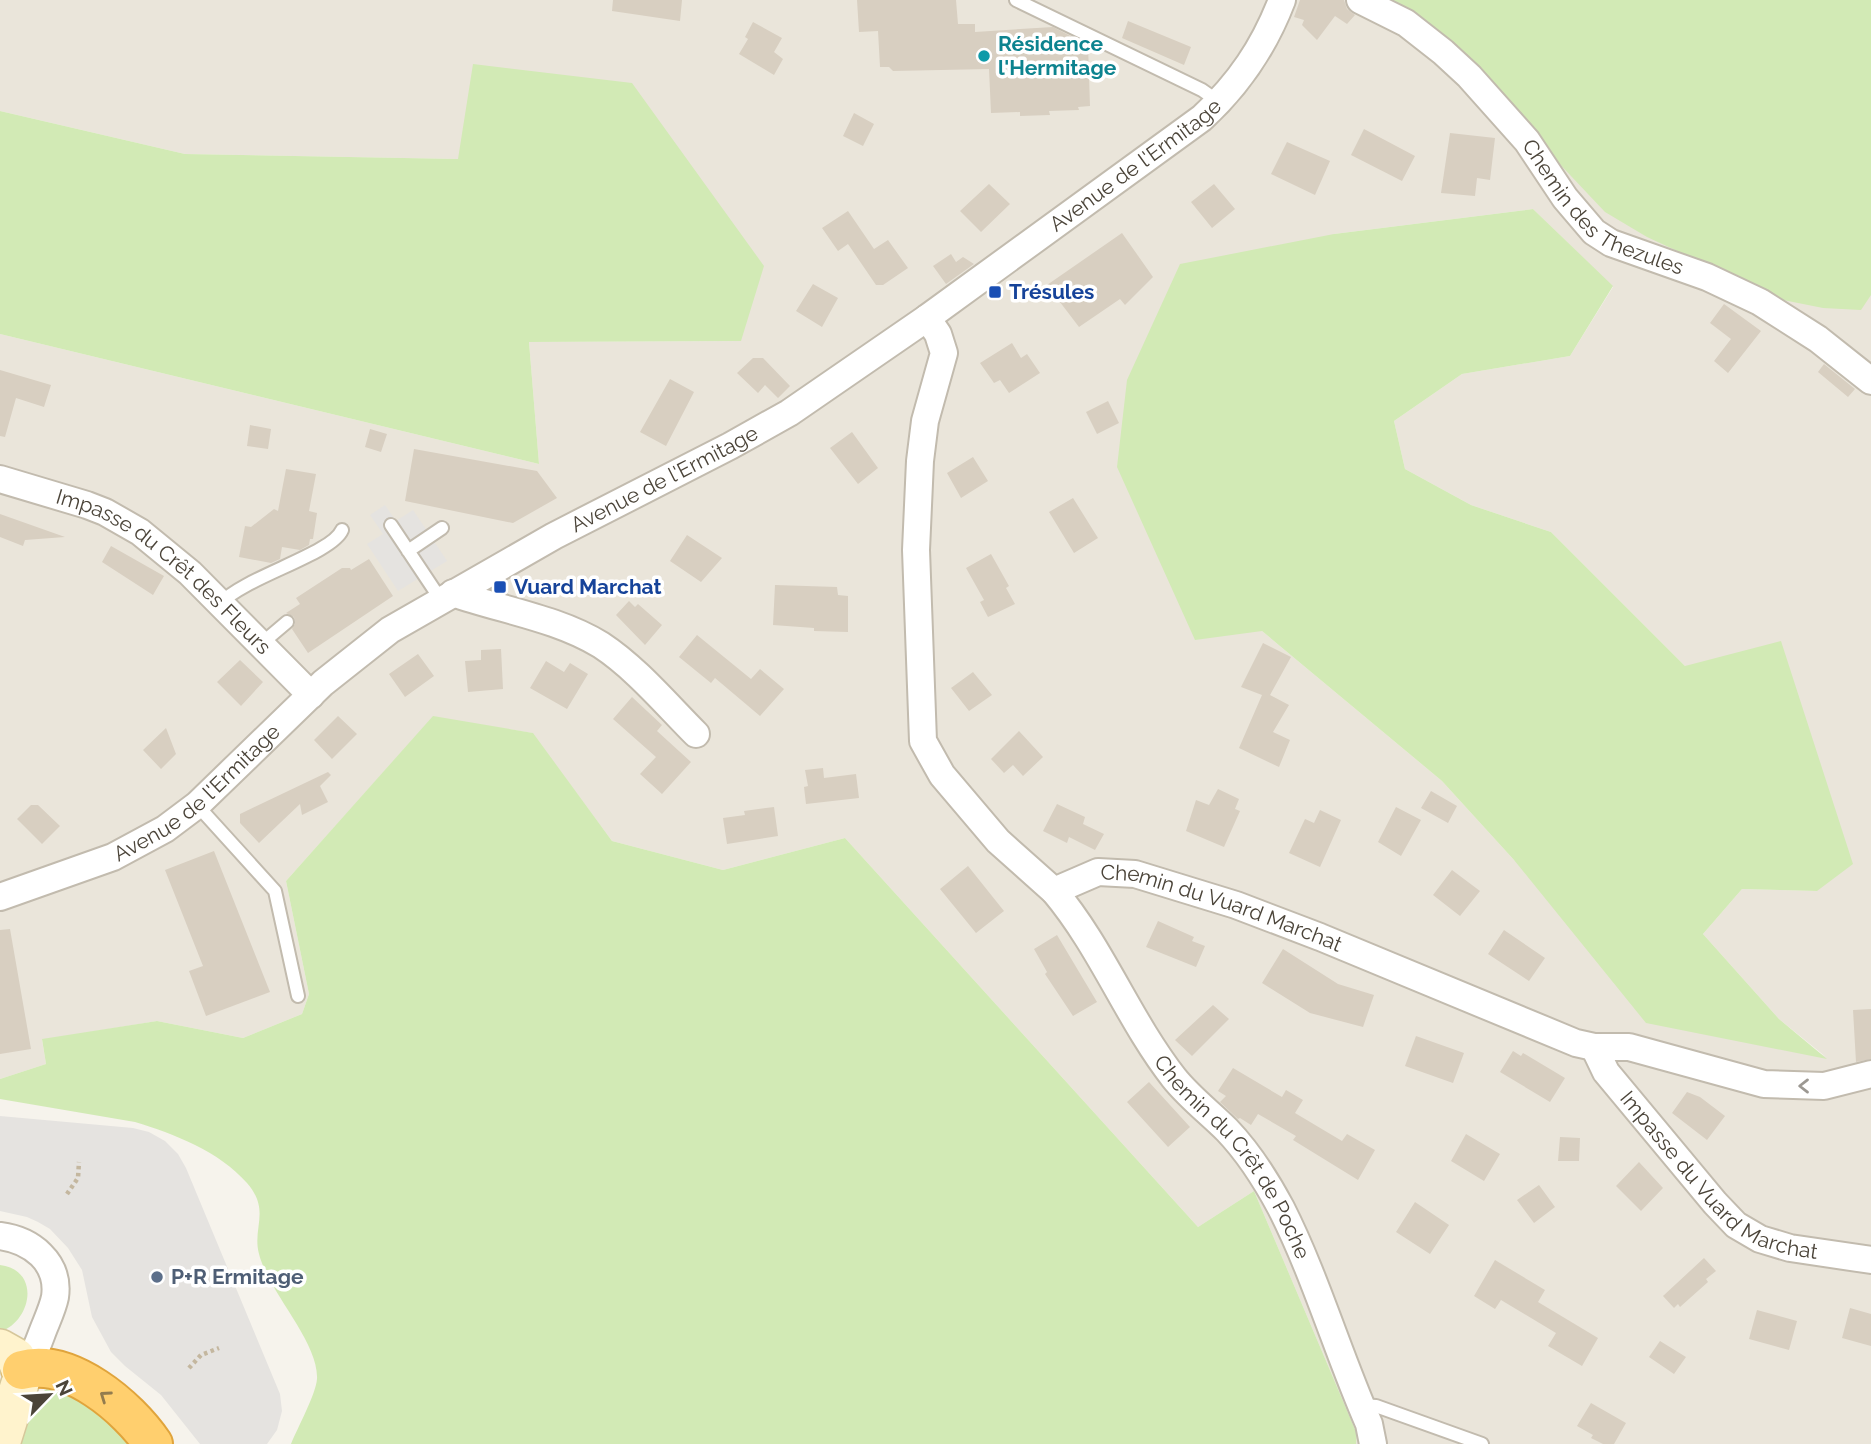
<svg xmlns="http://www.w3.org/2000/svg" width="1871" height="1444" viewBox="0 0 1871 1444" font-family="Raleway,sans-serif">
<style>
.residential{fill:#eae5da;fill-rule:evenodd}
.green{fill:#d2eab5}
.parking{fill:#e5e3e0}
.building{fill:#d8cfc1}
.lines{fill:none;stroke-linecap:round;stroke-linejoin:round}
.lane-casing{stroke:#c2bbae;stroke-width:16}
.street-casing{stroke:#c2bbae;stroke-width:30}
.secondary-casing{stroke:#d6c79b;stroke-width:40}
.highway-casing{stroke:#e0a43c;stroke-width:42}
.path{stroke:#c4b79f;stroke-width:4.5;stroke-dasharray:3.5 3.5;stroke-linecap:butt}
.lane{stroke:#fff;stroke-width:12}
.street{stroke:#fff;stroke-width:26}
.secondary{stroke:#fff3cd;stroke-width:37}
.highway{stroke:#ffcf6e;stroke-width:38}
.oneway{stroke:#9c9892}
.oneway2{stroke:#937c4e}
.culture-dot{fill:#0f9aa8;stroke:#fff;stroke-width:2.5}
.transit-dot{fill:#1a4fb4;stroke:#fff;stroke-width:2.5}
.service-dot{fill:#5c6f8a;stroke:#fff;stroke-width:2.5}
.labels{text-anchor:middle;stroke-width:7;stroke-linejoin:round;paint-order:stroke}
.culture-label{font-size:21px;font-weight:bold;fill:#0d838f;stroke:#fff;text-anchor:start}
.street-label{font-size:21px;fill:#4b4439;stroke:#fff}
.transit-label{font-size:21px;font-weight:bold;fill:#164399;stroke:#fff;text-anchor:start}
.service-label{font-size:21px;font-weight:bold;fill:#4e5e75;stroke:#fff;text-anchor:start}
</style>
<rect width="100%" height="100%" fill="#f6f3ec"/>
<path class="residential" d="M 0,0 L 1871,0 L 1871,1444 L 1356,1444 L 1357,1434 L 1254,1191 L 1198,1227 L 845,838 L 723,870 L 612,841 L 532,733 L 433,717 L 286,881 L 309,994 L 302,1014 L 243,1038 L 157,1021 L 42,1040 L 46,1064 L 0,1079 L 0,334 L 539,464 L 529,342 L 741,341 L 458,159 L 185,154 L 0,111 ZM 1533,209 L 1613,287 L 1570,356 L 1462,374 L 1394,421 L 1405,469 L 1471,505 L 1551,532 L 1685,666 L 1817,891 L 1742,889 L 1703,934 L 1779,1019 L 1826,1057 L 1514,860 L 1442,781 L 1262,631 L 1334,234 Z"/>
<path class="green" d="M 1388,0 L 1871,0 L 1871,295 L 1861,310 L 1823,308 L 1783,300 L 1647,237 L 1605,212 L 1436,33 Z
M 473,64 L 632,83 L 764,266 L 741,341 L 529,342 L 539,464 L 0,334 L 0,111 L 185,154 L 458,159 Z
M 1533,209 L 1613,286 L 1570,356 L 1462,374 L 1394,421 L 1405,469 L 1471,505 L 1551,532 L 1685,666 L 1781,641 L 1853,864 L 1817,891 L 1742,889 L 1703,934 L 1779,1019 L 1827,1059 L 1646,1023 L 1514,860 L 1442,781 L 1262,631 L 1195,640 L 1117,467 L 1127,380 L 1180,264 L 1334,234 Z
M 433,716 L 533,733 L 612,841 L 723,870 L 845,838 L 1198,1227 L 1254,1191 L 1357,1434 L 1356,1444 L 291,1444 C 297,1429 316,1394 317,1379 C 319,1342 269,1293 259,1254 C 252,1227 271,1211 247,1183 C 219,1151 174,1134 135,1122 L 0,1099 L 0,1079 L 46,1064 L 42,1039 L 157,1021 L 243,1038 L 302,1014 L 309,994 L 286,881 Z
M 0,1265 C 41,1270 32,1321 0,1332 Z
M 48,1388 L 69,1388 L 139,1444 L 17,1444 C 25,1424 29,1400 48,1388 Z"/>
<path class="parking" d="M 385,505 L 396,521 L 413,510 L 447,561 L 398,591 L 367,544 L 383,534 L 370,515 Z
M 0,1116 L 133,1128 L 149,1132 L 165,1141 L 178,1154 L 186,1168 L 280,1394 L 282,1411 L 277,1430 L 267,1444 L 200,1444 L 161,1395 L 125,1366 L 111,1352 L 92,1317 L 82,1270 L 68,1248 L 50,1229 L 38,1222 L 27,1217 L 0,1211 Z"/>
<path class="building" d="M 613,0 L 682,0 L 680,21 L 612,11 Z
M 857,0 L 956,0 L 958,24 L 975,24 L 975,32 L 1053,27 L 1088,45 L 1090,106 L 1078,107 L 1079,110 L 1049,111 L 1050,115 L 1020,116 L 1020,112 L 991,113 L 989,69 L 893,71 L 889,67 L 880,67 L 878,31 L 859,32 Z
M 1300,0 L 1344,0 L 1347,9 L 1355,15 L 1347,24 L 1335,16 L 1317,40 L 1302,25 L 1304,20 L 1294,17 Z
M 1128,21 L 1191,47 L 1184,65 L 1122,38 Z
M 753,22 L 782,38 L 774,52 L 783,59 L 774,75 L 739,54 L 748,39 L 745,37 Z
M 854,113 L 874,124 L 863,146 L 843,136 Z
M 1364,129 L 1415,156 L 1402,181 L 1351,155 Z
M 1450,133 L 1495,138 L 1490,180 L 1477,178 L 1475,196 L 1441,193 Z
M 1287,142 L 1330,161 L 1315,195 L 1271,174 Z
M 989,184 L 1010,204 L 981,232 L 960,211 Z
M 1214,184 L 1235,209 L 1212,228 L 1191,202 Z
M 848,211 L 874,249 L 888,240 L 908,268 L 883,285 L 876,285 L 848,244 L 838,251 L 822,228 Z
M 1122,233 L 1153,277 L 1125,305 L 1120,299 L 1079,327 L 1047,285 Z
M 951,254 L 956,262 L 963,257 L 974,264 L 946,284 L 933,266 Z
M 813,284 L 838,298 L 822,327 L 796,311 Z
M 1724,304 L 1761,331 L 1728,373 L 1714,361 L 1731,339 L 1710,323 Z
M 1012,343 L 1021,358 L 1027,354 L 1040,373 L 1009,393 L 1000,380 L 994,383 L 980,363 Z
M 753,358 L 763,358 L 790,386 L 778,398 L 765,385 L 758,393 L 737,373 Z
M 1824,364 L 1855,389 L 1848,397 L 1818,372 Z
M 0,370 L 51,385 L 44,407 L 16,398 L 5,437 L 0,436 Z
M 670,379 L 694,392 L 666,446 L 640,432 Z
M 1108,401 L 1119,423 L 1097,434 L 1086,412 Z
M 250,425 L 271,429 L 268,449 L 247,446 Z
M 370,429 L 387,434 L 381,452 L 365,447 Z
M 852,432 L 878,468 L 858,484 L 830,448 Z
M 414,449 L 537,471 L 557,498 L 513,523 L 405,501 Z
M 973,457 L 988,481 L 961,498 L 947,473 Z
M 286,469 L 316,474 L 309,511 L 317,513 L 313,539 L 310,539 L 309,545 L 300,550 L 282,547 L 280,559 L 271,563 L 239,557 L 245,526 L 251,527 L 274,509 L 278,511 Z
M 1073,498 L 1098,538 L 1074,553 L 1049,512 Z
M 0,514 L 65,537 L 25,540 L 23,546 L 0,537 Z
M 687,535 L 722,558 L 701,582 L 670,561 Z
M 111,546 L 164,576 L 153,595 L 102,562 Z
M 991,554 L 1009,586 L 1006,588 L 1015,604 L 988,617 L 980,602 L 984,600 L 966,568 Z
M 369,559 L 393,596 L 308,653 L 292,629 L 295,624 L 294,617 L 286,613 L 300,604 L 296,598 L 342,568 L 350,568 L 351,570 Z
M 775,585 L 837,587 L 838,595 L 848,596 L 848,632 L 814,631 L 814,628 L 773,625 Z
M 629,601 L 635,607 L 638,604 L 662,625 L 645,645 L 616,615 Z
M 697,635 L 751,679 L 760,669 L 784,689 L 760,716 L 715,678 L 711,683 L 679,657 Z
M 1263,643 L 1291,657 L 1270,695 L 1289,705 L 1273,732 L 1290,740 L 1279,767 L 1239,748 L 1262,695 L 1241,687 Z
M 501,649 L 503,689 L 468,692 L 465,661 L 481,660 L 481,650 Z
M 418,654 L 434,676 L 405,697 L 389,674 Z
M 240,660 L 263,682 L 241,706 L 217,682 Z
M 546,661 L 564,672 L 570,663 L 588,674 L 567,709 L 530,688 Z
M 973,672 L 992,695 L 969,711 L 951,688 Z
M 632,697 L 662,725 L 657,731 L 691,762 L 662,794 L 640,774 L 656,757 L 613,719 Z
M 338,716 L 357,734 L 332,759 L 314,740 Z
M 166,728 L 176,754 L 161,769 L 143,750 Z
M 1019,731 L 1043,757 L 1023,776 L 1013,765 L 1004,773 L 991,759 Z
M 823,768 L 824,778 L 856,774 L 859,798 L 806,804 L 804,787 L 808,786 L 805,770 Z
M 328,772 L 331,775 L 320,786 L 328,802 L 302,815 L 300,804 L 259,843 L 240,823 L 240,814 Z
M 1218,789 L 1239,799 L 1235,809 L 1240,811 L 1224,847 L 1186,831 L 1196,800 L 1209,805 Z
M 1431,791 L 1457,806 L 1448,823 L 1421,808 Z
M 1057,804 L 1085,817 L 1083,824 L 1104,834 L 1095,850 L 1069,837 L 1067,843 L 1043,831 Z
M 31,805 L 38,805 L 60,826 L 42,844 L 17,819 Z
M 774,807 L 778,836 L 727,844 L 723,818 L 745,815 L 744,811 Z
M 1396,807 L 1421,820 L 1401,856 L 1378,842 Z
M 1320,810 L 1341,820 L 1320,867 L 1289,853 L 1305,819 L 1314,823 Z
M 214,851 L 270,992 L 206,1016 L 189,971 L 203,966 L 165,870 Z
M 968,866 L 1004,911 L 976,933 L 940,889 Z
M 1452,870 L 1480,891 L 1460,916 L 1433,895 Z
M 1158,921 L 1194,937 L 1192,941 L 1205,946 L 1196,967 L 1146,947 Z
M 10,929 L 31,1049 L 0,1054 L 0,930 Z
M 1504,930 L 1545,958 L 1529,981 L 1488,954 Z
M 1057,935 L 1097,1002 L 1073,1016 L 1045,974 L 1047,972 L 1034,949 Z
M 1283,949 L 1338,984 L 1374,995 L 1363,1027 L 1310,1013 L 1262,983 Z
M 1213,1005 L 1229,1019 L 1192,1056 L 1175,1040 Z
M 1871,1009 L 1871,1059 L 1856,1062 L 1853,1010 Z
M 1416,1036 L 1464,1053 L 1453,1083 L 1405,1066 Z
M 1513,1051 L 1521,1056 L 1523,1053 L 1565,1078 L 1550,1102 L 1500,1072 Z
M 1233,1068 L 1282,1097 L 1286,1090 L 1303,1100 L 1295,1113 L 1342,1141 L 1347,1134 L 1375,1150 L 1358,1180 L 1293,1140 L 1296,1136 L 1258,1114 L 1251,1125 L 1240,1118 L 1238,1119 L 1220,1102 L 1226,1096 L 1218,1091 Z
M 1149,1082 L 1190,1127 L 1168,1147 L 1127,1102 Z
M 1687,1092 L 1700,1097 L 1725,1116 L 1707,1140 L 1672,1113 Z
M 1466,1134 L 1500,1154 L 1484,1181 L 1451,1161 Z
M 1560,1137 L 1580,1138 L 1579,1161 L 1558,1161 Z
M 1639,1162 L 1663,1188 L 1641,1211 L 1616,1186 Z
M 1539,1185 L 1555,1207 L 1534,1223 L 1517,1200 Z
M 1415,1202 L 1449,1225 L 1430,1254 L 1396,1232 Z
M 1704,1258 L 1716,1271 L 1706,1279 L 1708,1282 L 1680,1307 L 1678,1304 L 1674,1308 L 1663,1296 Z
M 1495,1260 L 1545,1290 L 1538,1302 L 1598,1338 L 1582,1366 L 1548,1346 L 1556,1333 L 1501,1300 L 1495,1309 L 1474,1296 Z
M 1850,1308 L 1871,1314 L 1871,1346 L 1842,1338 Z
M 1757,1310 L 1797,1321 L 1789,1350 L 1749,1339 Z
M 1660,1341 L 1686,1357 L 1674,1374 L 1649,1357 Z
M 1591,1403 L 1626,1423 L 1614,1444 L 1603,1444 L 1591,1438 L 1593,1435 L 1577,1426 Z"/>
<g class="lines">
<defs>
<path id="lane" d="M 1016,0 L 1202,90 L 1219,102
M 391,525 L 441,600
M 408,551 L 442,528
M 221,603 C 245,577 332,554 342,530
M 261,644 L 287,622
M 197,805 L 275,891 L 298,996
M 1361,1405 L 1376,1406 L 1482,1444"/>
<g id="street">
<path id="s1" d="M 1360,0 L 1406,23 L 1443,52 L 1469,76 L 1527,141 L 1565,198 L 1594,232 L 1611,243 L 1707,277 L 1760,302 L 1818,339 L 1871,381"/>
<path id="s2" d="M 927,318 L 938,334 L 944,353 L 925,421 L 920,461 L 916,550 L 923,741 L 942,775 L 998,841 L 1054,891 L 1098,872 L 1135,874 L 1236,905 L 1320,937 L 1576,1043 L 1594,1047 L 1629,1047 L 1764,1084 L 1824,1086 L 1871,1074"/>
<path id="s3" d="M 0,479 L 87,505 L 105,512 L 140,532 L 190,573 L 311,695"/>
<path d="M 453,593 C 501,610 557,618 601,645 C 636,668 666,704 696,734"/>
<path id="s4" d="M 1054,891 C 1102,948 1128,1019 1174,1078 C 1189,1097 1210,1113 1227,1130 C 1249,1153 1266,1180 1281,1208 C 1316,1277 1338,1354 1369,1424 L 1373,1444"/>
<path id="s5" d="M 0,897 L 113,857 L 165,829 L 197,805 L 323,683 L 390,630 L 554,536 L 730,446 L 789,413 L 927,318 L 1202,118 C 1239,84 1264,47 1282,0"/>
<path id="s6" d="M 1594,1047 L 1606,1072 L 1715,1203 L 1736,1225 L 1760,1239 L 1790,1248 L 1871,1260"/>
<path d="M 0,1236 C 31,1240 60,1262 55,1297 C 53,1307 48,1318 44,1328 C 38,1343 34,1358 22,1370"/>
</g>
<path id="secondary" d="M 0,1348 L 16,1357 L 22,1377 L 1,1444"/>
<path id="highway" d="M 22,1370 C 69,1357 128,1407 153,1444"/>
</defs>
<use href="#lane" class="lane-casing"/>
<use href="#street" class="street-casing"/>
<use href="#secondary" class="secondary-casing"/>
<use href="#highway" class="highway-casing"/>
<path class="path" d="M 67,1194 L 78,1178 L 79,1162
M 189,1368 L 201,1355 L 219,1348"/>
<use href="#lane" class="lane"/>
<use href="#street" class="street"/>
<use href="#secondary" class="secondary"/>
<use href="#highway" class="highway"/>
</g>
<defs><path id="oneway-chevron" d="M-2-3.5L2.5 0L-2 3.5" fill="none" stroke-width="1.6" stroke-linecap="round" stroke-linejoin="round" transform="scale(1.75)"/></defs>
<use class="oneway" href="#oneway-chevron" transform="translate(1804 1086) rotate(-180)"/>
<use class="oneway2" href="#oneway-chevron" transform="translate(105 1396) rotate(-145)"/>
<circle class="culture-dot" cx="984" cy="56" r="7"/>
<g class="transit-dot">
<rect x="988" y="285" width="14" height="14" rx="3.5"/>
<rect x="493" y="580" width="14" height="14" rx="3.5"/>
</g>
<circle class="service-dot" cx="157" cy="1277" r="7"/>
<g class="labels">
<g class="culture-label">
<text x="998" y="51">Résidence<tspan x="998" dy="24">l'Hermitage</tspan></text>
</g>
<g class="street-label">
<text dy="7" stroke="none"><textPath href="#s5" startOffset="1360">Avenue de l'Ermitage</textPath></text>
<text dy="7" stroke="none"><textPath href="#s1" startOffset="326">Chemin des Thezules</textPath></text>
<text dy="7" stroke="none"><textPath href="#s5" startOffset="793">Avenue de l'Ermitage</textPath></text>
<text dy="7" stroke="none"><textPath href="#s3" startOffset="192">Impasse du Crêt des Fleurs</textPath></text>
<text dy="7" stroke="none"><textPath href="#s5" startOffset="226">Avenue de l'Ermitage</textPath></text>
<text dy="7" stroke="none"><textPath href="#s2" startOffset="808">Chemin du Vuard Marchat</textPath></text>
<text dy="7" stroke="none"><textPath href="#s4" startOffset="322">Chemin du Crêt de Poche</textPath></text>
<text dy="7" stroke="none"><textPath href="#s6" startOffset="186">Impasse du Vuard Marchat</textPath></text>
</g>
<g class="transit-label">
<text x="1009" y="299">Trésules</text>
<text x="514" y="594">Vuard Marchat</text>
</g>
<g class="service-label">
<text x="171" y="1284">P+R Ermitage</text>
</g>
</g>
<g transform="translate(49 1395) rotate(65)" stroke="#ffffff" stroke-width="5" paint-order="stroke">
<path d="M0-5L12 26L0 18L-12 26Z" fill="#4b4439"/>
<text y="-10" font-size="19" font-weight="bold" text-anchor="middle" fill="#4b4439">N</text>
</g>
</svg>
